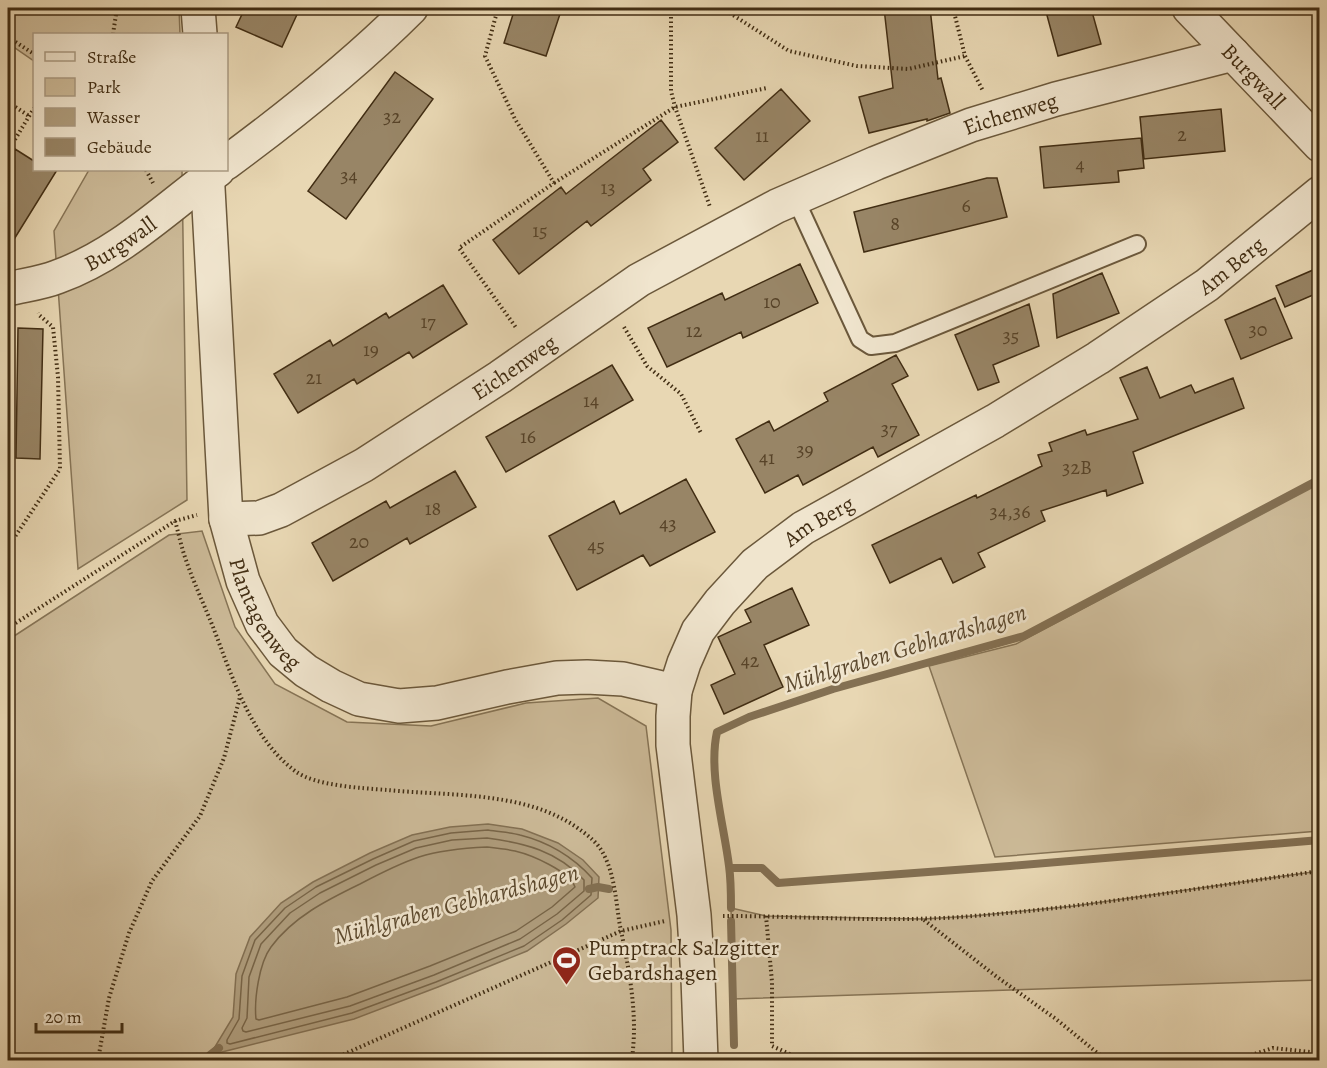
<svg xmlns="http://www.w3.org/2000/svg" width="1327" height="1068" viewBox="0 0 1327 1068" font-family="Alegreya,serif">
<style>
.green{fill:#ccba98;stroke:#867456;stroke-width:1.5}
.water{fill:#af9d7d;stroke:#837053;stroke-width:1.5}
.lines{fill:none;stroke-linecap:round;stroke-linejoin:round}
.shore{stroke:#786548;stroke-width:1.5}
.stream{stroke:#837053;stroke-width:8}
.building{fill:#988566;stroke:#412d13;stroke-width:1.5}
.service-casing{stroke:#6b583b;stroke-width:20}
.minor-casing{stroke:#6b583b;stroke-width:36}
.path{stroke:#412d13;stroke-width:4;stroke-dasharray:1.5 3;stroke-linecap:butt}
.service{stroke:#f0e5ce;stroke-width:16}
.minor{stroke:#f0e5ce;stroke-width:33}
.labels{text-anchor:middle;stroke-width:5;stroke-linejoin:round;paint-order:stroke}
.number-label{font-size:20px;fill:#574328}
.street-label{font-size:22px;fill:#412d13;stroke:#f0e5ce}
.poi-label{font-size:22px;fill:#412d13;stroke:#f0e5ce;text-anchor:start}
.water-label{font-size:24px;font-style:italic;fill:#5c492e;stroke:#f0e5ce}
</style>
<rect width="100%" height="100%" fill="#e8d7b3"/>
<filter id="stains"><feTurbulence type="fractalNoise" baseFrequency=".00333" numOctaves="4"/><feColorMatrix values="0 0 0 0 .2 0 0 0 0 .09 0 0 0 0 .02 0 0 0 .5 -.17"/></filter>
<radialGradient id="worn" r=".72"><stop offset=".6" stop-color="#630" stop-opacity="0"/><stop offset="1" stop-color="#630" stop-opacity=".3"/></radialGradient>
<path class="green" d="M 8,8 L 179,8 L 180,34 L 34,34 L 34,61 L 8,43 Z
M 89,170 L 182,170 L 187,500 L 78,569 L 54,231 Z
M 1319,484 L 1319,831 L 995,857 L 929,666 L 1016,644 Z
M 202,531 L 235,627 L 275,684 L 347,722 L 431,726 L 526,703 L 598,698 L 646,726 L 671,930 L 672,1060 L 8,1060 L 8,640 L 169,535 Z
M 1319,871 L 1319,980 L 733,999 L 731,908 L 766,916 L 923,919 L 973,916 L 1074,906 Z"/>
<path class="water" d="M 488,824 L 522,829 L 558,843 L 583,860 L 599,877 L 598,898 L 566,924 L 527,951 L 438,987 L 354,1019 L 210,1055 L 233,1017 L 236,974 L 250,937 L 281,903 L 313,882 L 370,853 L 412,835 L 450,827 Z"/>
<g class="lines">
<path class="shore" d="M 488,830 C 498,832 510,832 520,835 C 548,842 573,857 592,878 L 591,895 L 562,920 L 524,946 L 436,982 L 352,1013 L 230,1044 L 227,1043 L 227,1040 L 239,1019 L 242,976 L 255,940 L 285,908 L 316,887 L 373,859 L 414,841 L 451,833 Z
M 487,838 C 525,843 557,851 584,880 L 584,891 L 557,914 L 520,939 L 434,975 L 350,1006 L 246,1032 L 243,1031 L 242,1028 L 247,1018 L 249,977 L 261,944 L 290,913 L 320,893 L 376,865 L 416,848 L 452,840 Z
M 487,847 C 496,848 506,849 515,851 C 532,855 569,871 575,887 L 552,907 L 516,931 L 430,966 L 347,997 L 259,1020 L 256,1019 C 254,1000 259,963 271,947 C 293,917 327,900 360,884 C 379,874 398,864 419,857 C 441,850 464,848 487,847 Z"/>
<path class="stream" d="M 730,868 L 762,868 L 778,883 L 1010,866 L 1320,840
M 589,889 L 598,887 L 609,889
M 731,908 C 731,894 731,880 729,866 C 724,825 708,772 717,732 L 749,717 L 833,689 L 1024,636 L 1320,479
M 731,921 L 734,1045
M 208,1060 L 210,1055 L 219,1048"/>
</g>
<path class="building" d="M 245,8 L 300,8 L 282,47 L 236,27 Z
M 515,8 L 562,8 L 546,56 L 504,43 Z
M 884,8 L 930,8 L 938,79 L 941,78 L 950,113 L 927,121 L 927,119 L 869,133 L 859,97 L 893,88 Z
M 1045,8 L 1091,8 L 1101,44 L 1058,56 Z
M 395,72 L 433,99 L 346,219 L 308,191 Z
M 781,89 L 810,121 L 744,180 L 715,148 Z
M 1221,109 L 1225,151 L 1144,159 L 1140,117 Z
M 661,120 L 678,142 L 643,169 L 651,180 L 591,226 L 587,221 L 519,274 L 493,240 L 561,187 L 566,194 Z
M 1141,138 L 1144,168 L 1118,171 L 1119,182 L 1044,188 L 1040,147 Z
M 15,149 L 34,161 L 34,170 L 57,170 L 8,249 L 8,162 Z
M 987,178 L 997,178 L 1007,217 L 864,252 L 854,212 Z
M 800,264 L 818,303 L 743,338 L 741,332 L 667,367 L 648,328 L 722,293 L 725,300 Z
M 1320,267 L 1320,292 L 1285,307 L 1276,286 Z
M 1102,273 L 1119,313 L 1057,338 L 1053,294 Z
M 443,285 L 467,324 L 413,358 L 409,352 L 357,384 L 354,379 L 298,413 L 274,374 L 330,340 L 333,346 L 386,313 L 389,318 Z
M 1275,298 L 1292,338 L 1241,359 L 1225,320 Z
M 1029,304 L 1039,346 L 993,365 L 999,382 L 978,390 L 955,335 Z
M 18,328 L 43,329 L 40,459 L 16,458 Z
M 896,355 L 908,376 L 892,384 L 919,435 L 878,457 L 873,447 L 803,485 L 798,475 L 765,493 L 736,439 L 769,421 L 774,431 L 828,401 L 824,393 Z
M 612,365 L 633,400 L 506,472 L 486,437 Z
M 1147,367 L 1160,398 L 1191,385 L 1195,393 L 1233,378 L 1244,408 L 1133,452 L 1143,483 L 1107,496 L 1106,490 L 1041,511 L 1045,521 L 978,553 L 985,567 L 953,583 L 941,558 L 890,583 L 872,545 L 976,495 L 977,498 L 1042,466 L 1038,455 L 1052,451 L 1049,443 L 1085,430 L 1087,435 L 1138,419 L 1120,378 Z
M 455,471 L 476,507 L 410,544 L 407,538 L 333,581 L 312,543 L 386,501 L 390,508 Z
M 686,479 L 715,532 L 650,566 L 643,555 L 577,590 L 549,536 L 614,501 L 620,514 Z
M 792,588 L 809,625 L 764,645 L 783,687 L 724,714 L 711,685 L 735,674 L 718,637 L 751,622 L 745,610 Z"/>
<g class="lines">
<defs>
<path id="service" d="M 795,198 L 860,339 L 871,346 L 895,343 L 1137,244"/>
<g id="minor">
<path d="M 198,8 L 200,34"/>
<path id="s1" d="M 1189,8 L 1320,145"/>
<path d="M 226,163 C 291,115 354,65 411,8"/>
<path id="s2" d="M 207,170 L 226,519 L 243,581 L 262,624 L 283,652 L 306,671 L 331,686 L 359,699 L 399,706 L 437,703 L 507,687 L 557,678 L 587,677 L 623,679 L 675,691"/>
<path id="s3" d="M 8,289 C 24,285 42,283 57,277 C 119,255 166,208 218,170"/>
<path id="s4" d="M 226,519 L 259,518 L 281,510 L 364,465 L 500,377 L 639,280 L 777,206 L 876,163 L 971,125 L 1056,99 L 1233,54"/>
<path id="s5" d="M 701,1060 L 698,978 L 694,915 L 678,786 L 673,745 L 673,716 L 675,691 L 684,663 L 698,631 L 720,602 L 755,564 L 803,528 L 995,421 L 1098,358 L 1207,285 L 1320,193"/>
</g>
</defs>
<use href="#service" class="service-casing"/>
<use href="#minor" class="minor-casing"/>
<path class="path" d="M 498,8 L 485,56 L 515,119 L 554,183 L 459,248 L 517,329
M 671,8 L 671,91 L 675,107 L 710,207
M 722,8 L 789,51 L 857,66 L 908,69 L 965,56
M 953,8 L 965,56 L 983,91
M 113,34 L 117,8
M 8,37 L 34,54
M 8,102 L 29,116
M 8,151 L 34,108
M 146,170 L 153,183
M 554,183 L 675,107 L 767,88
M 624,327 L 647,366 L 681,394 L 701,433
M 175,521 C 178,531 180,541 183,551 C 191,577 203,602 213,627 C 232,676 251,738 295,771 C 315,786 362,788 387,790 C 449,796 527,791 579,829 C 589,836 599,844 604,855 C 615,876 616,903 620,926 C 627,959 634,994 634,1029 C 634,1039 633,1050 632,1060
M 8,547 L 60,469 L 58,377 L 53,327 L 39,315 L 38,313
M 8,628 L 175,521 L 197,515
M 723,916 C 806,916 890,923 973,916 C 1089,907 1204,887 1320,871
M 766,916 L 772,982 L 772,1046 L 792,1055 L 815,1060
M 924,920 L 997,977 L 1056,1019 L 1106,1060
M 8,1058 L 23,1060
M 98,1060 L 109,998 L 129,933 L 152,881 L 200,816 L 224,758 L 240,697
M 331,1060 L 621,931 L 665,921
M 1225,1060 L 1239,1059
M 1239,1060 L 1239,1059 L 1273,1048 L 1320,1053"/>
<use href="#service" class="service"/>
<use href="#minor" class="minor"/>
</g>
<defs>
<symbol id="stadium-pin" viewBox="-11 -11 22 30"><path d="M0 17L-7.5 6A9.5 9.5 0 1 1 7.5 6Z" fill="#8f2418" stroke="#f0e5ce"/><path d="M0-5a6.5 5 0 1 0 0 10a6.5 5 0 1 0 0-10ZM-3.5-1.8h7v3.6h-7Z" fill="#fff"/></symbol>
</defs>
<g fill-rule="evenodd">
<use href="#stadium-pin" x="550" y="944" width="33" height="45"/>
</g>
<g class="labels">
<g class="number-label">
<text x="392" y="123">32</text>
<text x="1182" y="141">2</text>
<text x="762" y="142">11</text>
<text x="1080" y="171">4</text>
<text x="349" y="182">34</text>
<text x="608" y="194">13</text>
<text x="966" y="212">6</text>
<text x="895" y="230">8</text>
<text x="540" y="237">15</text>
<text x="772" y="308">10</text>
<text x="428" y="328">17</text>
<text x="1258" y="336">30</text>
<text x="694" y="337">12</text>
<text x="1011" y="342">35</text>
<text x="371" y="356">19</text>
<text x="314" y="384">21</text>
<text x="591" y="407">14</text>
<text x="889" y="435">37</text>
<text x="528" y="443">16</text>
<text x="805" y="456">39</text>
<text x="767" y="464">41</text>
<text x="1077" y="474">32B</text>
<text x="433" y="515">18</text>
<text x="1010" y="518">34,36</text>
<text x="668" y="530">43</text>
<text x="359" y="548">20</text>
<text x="596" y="552">45</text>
<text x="750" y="667">42</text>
</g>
<g class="street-label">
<text dy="8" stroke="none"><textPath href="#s1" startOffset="94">Burgwall</textPath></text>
<text dy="8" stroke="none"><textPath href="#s4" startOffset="890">Eichenweg</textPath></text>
<text dy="8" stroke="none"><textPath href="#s3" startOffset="122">Burgwall</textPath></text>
<text dy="8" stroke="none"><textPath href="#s5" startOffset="1086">Am Berg</textPath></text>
<text dy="8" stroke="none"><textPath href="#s4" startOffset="330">Eichenweg</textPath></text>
<text dy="8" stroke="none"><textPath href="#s5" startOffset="600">Am Berg</textPath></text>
<text dy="8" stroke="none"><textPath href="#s2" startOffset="453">Plantagenweg</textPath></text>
</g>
<g class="poi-label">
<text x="588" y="955">Pumptrack Salzgitter<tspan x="588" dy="25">Gebardshagen</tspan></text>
</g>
<g class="water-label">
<text transform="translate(905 648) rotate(-17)" y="8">Mühlgraben Gebhardshagen</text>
<text transform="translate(456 904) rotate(-15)" y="8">Mühlgraben Gebhardshagen</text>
</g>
</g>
<rect width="1327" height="1068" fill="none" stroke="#e8d7b3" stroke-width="30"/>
<rect x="9" y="9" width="1309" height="1050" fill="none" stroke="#412d13" stroke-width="3"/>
<rect x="15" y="15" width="1297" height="1038" fill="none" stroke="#412d13" stroke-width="1.5"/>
<rect x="33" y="33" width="195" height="138" fill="#f0e5ce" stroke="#aa9b83" stroke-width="1.5"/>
<rect x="45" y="52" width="30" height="9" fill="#f0e5ce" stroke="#aa9b83" stroke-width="1.5"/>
<text x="87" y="63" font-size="18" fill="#412d13">Straße</text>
<rect x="45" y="78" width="30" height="18" fill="#ccba98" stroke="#aa9b83" stroke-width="1.5"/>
<text x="87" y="93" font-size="18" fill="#412d13">Park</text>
<rect x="45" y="108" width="30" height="18" fill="#af9d7d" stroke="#aa9b83" stroke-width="1.5"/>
<text x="87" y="123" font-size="18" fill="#412d13">Wasser</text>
<rect x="45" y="138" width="30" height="18" fill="#988566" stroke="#aa9b83" stroke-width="1.5"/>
<text x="87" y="153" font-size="18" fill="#412d13">Gebäude</text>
<path d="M36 1023v9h86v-9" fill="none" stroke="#412d13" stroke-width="3"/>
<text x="45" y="1023" font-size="18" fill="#412d13" stroke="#f0e5ce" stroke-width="4.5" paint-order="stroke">20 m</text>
<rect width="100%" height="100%" filter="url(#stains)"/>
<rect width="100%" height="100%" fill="url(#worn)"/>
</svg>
